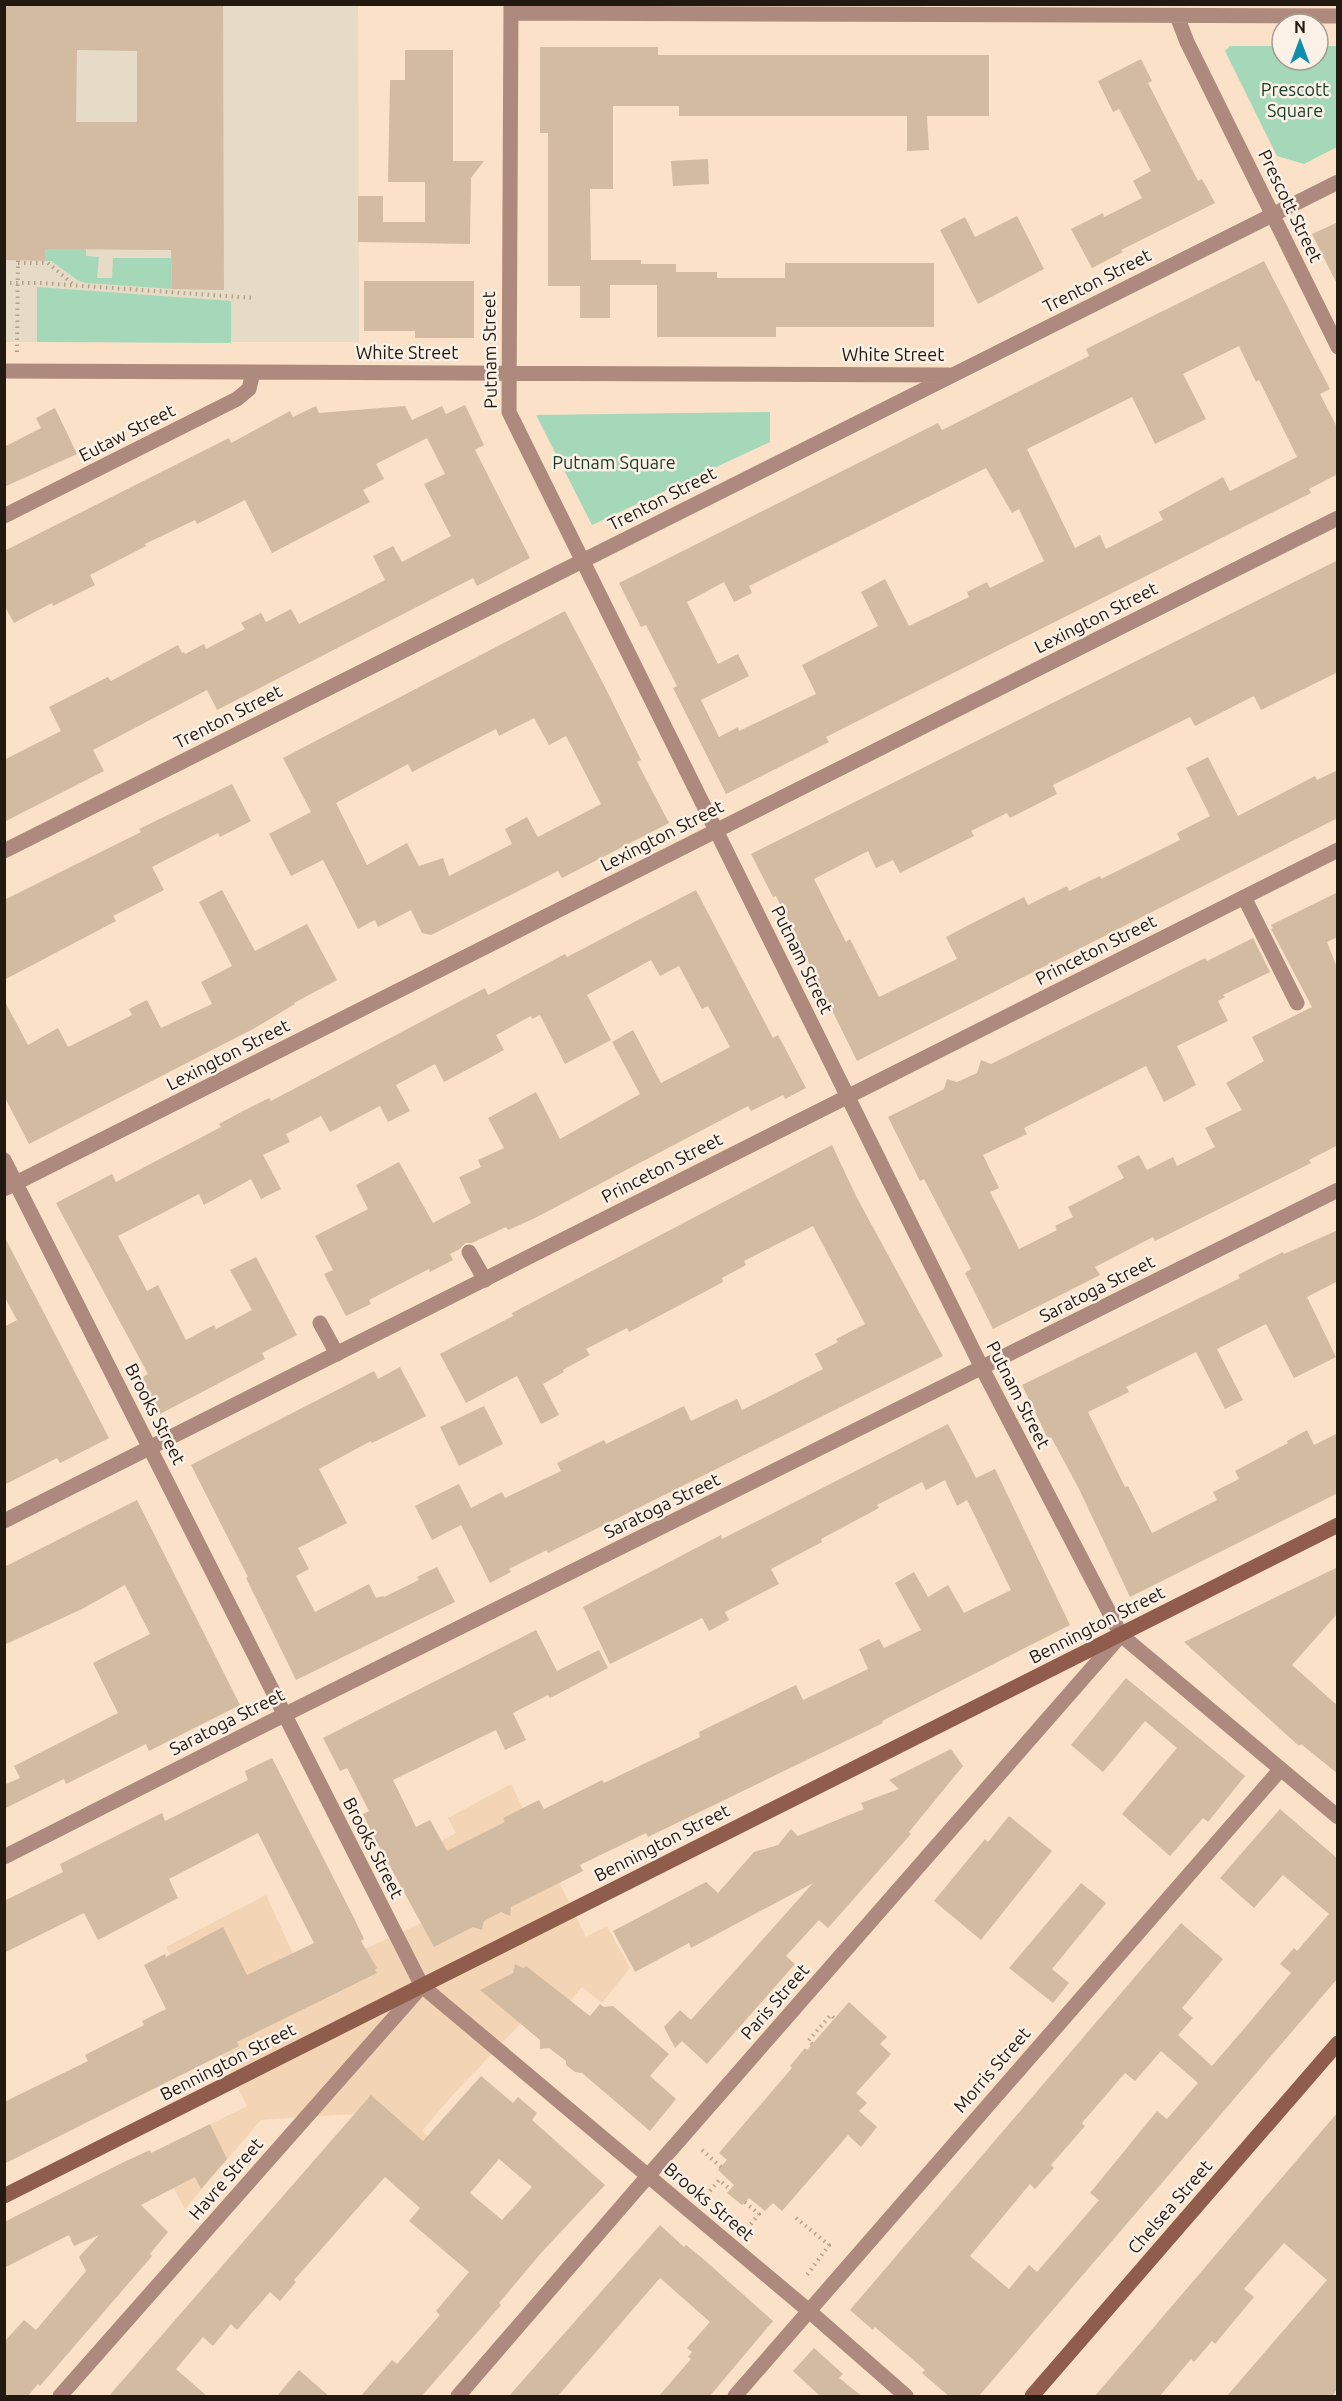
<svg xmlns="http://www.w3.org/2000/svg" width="1342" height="2401" viewBox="0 0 1342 2401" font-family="Ubuntu,sans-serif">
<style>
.built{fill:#f3d5b5}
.education{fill:#e5dbc6}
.green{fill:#a5d8b8}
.building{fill:#d3bba2;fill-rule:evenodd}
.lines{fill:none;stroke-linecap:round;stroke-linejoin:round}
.path{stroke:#b5a18c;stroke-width:4;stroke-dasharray:1.5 4.5;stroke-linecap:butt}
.lane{stroke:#ae897d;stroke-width:15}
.street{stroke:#ae897d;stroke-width:15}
.secondary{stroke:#905c4b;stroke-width:15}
.labels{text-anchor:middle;stroke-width:5;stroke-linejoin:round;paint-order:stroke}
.park-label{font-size:18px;fill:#173c27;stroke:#fbf1e7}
.street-label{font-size:18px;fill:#221910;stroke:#fbf1e7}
</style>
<rect width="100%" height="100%" fill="#fae1c7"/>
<path class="built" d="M 511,1784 L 586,1937 L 607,1926 L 630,1968 L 602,2003 L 582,1987 L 538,2038 L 521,2023 L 450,2098 L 422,2131 L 459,2165 L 440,2186 L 354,2114 L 261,2120 L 185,2209 L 154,2152 L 247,2106 L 166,1947 L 266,1895 L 296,1960 L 365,1949 L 421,1923 L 427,1849 L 456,1833 L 448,1818 Z"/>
<path class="education" d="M 4,5 L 358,5 L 359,342 L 5,342 Z"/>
<path class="green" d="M 1230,46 L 1282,46 L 1282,60 L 1318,60 L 1318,46 L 1337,46 L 1337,147 L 1304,164 L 1277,156 L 1225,51 Z
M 45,249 L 86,249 L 86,256 L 99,257 L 97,278 L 112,278 L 113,258 L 171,258 L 172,289 L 86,283 L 79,281 L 51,261 L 45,261 Z
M 37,287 L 231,301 L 231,343 L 37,342 Z
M 770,412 L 770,442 L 592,525 L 536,415 Z"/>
<path class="building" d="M 4,4 L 223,4 L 224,290 L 172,289 L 171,250 L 45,249 L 45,261 L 4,260 ZM 77,50 L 137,51 L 137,122 L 76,122 Z
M 540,47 L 658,47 L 658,55 L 989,55 L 989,116 L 927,116 L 929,150 L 907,151 L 907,116 L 679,116 L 679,106 L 613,106 L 613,189 L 590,189 L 591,260 L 641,260 L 641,264 L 676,264 L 676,272 L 717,272 L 717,278 L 785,278 L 785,263 L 934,263 L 934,327 L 776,327 L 776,337 L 657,337 L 657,285 L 610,285 L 610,318 L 580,318 L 580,286 L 548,286 L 548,133 L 540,133 Z
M 405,50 L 453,50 L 453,161 L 484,161 L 471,178 L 470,244 L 358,242 L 358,196 L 383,196 L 383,222 L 425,222 L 425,182 L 388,182 L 390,80 L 405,80 Z
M 1141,59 L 1152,81 L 1148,83 L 1198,181 L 1202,179 L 1215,203 L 1121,250 L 1123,252 L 1092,268 L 1071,229 L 1103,213 L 1104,217 L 1142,198 L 1133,181 L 1151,171 L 1119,109 L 1113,112 L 1098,81 Z
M 708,159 L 709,184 L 673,186 L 671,161 Z
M 1017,216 L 1044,269 L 978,304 L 940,230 L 965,217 L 975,237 Z
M 1338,222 L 1338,286 L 1312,234 Z
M 1264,261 L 1330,389 L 1320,394 L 1338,429 L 1338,474 L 1309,489 L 1311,493 L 826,737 L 829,742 L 726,794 L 673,688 L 677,686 L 646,625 L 641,627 L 619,583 L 938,423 L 942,430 L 1089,356 L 1086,349 ZM 1239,346 L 1256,382 L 1259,380 L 1297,457 L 1230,491 L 1223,477 L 1159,512 L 1163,520 L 1106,549 L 1100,535 L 1075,548 L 1027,449 L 1132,397 L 1155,444 L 1206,419 L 1183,374 ZM 986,468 L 1012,513 L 1019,509 L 1044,561 L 990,588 L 987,582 L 967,592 L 969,597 L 909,626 L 885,579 L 861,592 L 878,626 L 802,665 L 816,694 L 739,731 L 738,727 L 719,737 L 701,700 L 749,676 L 738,654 L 718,664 L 687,602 L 724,582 L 734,602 L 752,593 L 749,586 Z
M 364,281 L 474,281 L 474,338 L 415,338 L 415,331 L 364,331 Z
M 465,405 L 484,445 L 475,450 L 530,558 L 477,586 L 473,578 L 217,710 L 207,690 L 93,750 L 104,771 L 4,822 L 4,760 L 61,731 L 49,707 L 108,677 L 111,681 L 178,645 L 182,653 L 184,652 L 185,654 L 204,644 L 206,649 L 245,629 L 241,623 L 261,613 L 266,622 L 291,609 L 299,624 L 385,580 L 373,556 L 393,546 L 402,562 L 451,536 L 424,484 L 445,474 L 427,438 L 376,464 L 384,479 L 363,490 L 370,502 L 272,553 L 245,500 L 197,524 L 195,520 L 145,544 L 146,546 L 90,575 L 95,585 L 53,606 L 52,603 L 14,623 L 4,605 L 4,551 L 229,438 L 231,443 L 290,411 L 293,417 L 316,406 L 319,413 L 405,406 L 412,420 L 442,406 L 446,414 Z
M 55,408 L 77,454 L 4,487 L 4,447 L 41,428 L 36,418 Z
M 1338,560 L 1338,672 L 1261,710 L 1254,696 L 1195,726 L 1190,717 L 1053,785 L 1057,794 L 1010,818 L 1007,813 L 971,831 L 974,836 L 900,873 L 893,860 L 876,868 L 868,851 L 814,879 L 846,942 L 850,939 L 879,997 L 957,959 L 946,937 L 963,928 L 1024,897 L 1028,905 L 1067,886 L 1069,891 L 1100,876 L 1101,879 L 1180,840 L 1177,833 L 1210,816 L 1186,768 L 1208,757 L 1238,816 L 1315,776 L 1317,780 L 1338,770 L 1338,818 L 857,1061 L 776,896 L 773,897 L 751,854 Z
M 565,611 L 605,687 L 641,760 L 637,762 L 669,823 L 562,878 L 558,871 L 431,935 L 422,933 L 411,910 L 378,927 L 375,920 L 358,929 L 323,860 L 291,876 L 269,834 L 311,812 L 283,758 ZM 534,718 L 549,745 L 566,736 L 601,804 L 538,837 L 527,817 L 505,829 L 512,844 L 449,876 L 443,858 L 419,866 L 407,843 L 367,865 L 336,803 L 408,764 L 412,772 L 496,729 L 499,736 Z
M 232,784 L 251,821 L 220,837 L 218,833 L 152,867 L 164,890 L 113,916 L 116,921 L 4,980 L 4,900 L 141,832 L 139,829 Z
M 222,890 L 255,951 L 307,924 L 337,980 L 294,1003 L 295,1004 L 253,1029 L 29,1144 L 4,1096 L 4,1000 L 28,1045 L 58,1028 L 68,1047 L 132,1015 L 129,1009 L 147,1000 L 161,1028 L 182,1018 L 212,1004 L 201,982 L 232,966 L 199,902 Z
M 696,890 L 773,1038 L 778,1035 L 806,1088 L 785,1099 L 783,1095 L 751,1111 L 748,1106 L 533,1219 L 508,1230 L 506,1227 L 472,1243 L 465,1243 L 460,1249 L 450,1254 L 453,1260 L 430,1272 L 429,1269 L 369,1300 L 371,1304 L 346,1316 L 324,1274 L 333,1270 L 315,1236 L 368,1209 L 356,1185 L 399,1162 L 433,1223 L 471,1203 L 459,1177 L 481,1167 L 478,1160 L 504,1148 L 488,1118 L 536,1092 L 560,1139 L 640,1094 L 612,1042 L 633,1030 L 661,1083 L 730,1047 L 708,1006 L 702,1009 L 679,966 L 660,976 L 651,960 L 587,995 L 611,1040 L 565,1064 L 540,1015 L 532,1019 L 531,1016 L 496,1035 L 504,1050 L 444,1082 L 435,1064 L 396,1085 L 410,1111 L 388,1122 L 380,1106 L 330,1132 L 321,1116 L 286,1134 L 290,1142 L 263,1155 L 281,1189 L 261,1199 L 251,1179 L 204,1205 L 199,1194 L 118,1236 L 147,1291 L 158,1285 L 186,1340 L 214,1325 L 216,1329 L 252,1310 L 230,1270 L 256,1257 L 297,1335 L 262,1353 L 265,1359 L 160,1414 L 141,1378 L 148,1374 L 56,1203 L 112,1174 L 116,1182 L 221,1127 L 219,1124 L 243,1111 L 269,1098 L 271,1101 L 485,988 L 488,995 L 565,954 L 567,957 Z
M 1338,892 L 1338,937 L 1327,942 L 1338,970 L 1338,1145 L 1309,1160 L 1311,1163 L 1155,1241 L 1153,1237 L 1095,1267 L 1100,1275 L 993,1329 L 965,1273 L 971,1269 L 924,1179 L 920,1181 L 888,1117 L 944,1089 L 947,1079 L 957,1082 L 977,1073 L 981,1060 L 991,1064 L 1205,958 L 1207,961 L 1253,938 L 1270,972 L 1223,995 L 1225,997 L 1218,1001 L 1228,1021 L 1177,1046 L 1196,1085 L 1164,1102 L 1146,1066 L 1024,1128 L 1027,1134 L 983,1155 L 999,1188 L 990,1192 L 1019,1249 L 1057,1230 L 1055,1226 L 1073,1217 L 1068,1207 L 1124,1178 L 1117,1166 L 1139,1155 L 1147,1170 L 1173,1157 L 1177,1166 L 1215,1147 L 1205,1128 L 1242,1110 L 1226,1083 L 1264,1061 L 1252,1037 L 1312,1007 L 1271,929 L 1273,928 L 1271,925 Z
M 832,1145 L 856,1196 L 943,1356 L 548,1553 L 547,1550 L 509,1569 L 511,1572 L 490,1583 L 461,1525 L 432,1540 L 415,1506 L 459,1484 L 471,1508 L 502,1492 L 505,1498 L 561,1471 L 557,1463 L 604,1440 L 606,1444 L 684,1406 L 691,1421 L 737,1399 L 742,1410 L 823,1369 L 815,1354 L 838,1342 L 836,1339 L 865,1324 L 813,1226 L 744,1261 L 746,1265 L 722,1278 L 723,1282 L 629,1332 L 627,1328 L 586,1349 L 590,1355 L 563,1370 L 564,1372 L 543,1384 L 559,1415 L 541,1424 L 517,1376 L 466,1403 L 440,1354 L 513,1316 L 512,1313 Z
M 1338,1230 L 1338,1281 L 1307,1297 L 1336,1357 L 1294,1378 L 1266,1324 L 1217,1349 L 1243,1400 L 1225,1409 L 1196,1352 L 1126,1387 L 1129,1392 L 1088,1412 L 1125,1487 L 1128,1486 L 1152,1533 L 1217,1500 L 1213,1492 L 1239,1479 L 1235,1471 L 1288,1443 L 1287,1441 L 1307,1430 L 1314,1445 L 1338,1433 L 1338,1493 L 1130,1597 L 1079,1489 L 1051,1437 L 1048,1439 L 1022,1385 L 1216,1290 L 1240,1278 L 1238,1275 L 1283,1252 L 1284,1254 Z
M 4,1236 L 109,1438 L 60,1463 L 57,1458 L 4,1485 L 4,1327 L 17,1320 L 4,1296 Z
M 400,1367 L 426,1416 L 372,1443 L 371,1441 L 319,1469 L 347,1523 L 298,1548 L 309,1569 L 296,1576 L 315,1612 L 369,1584 L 376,1598 L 383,1596 L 384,1597 L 419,1580 L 417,1577 L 437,1567 L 455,1602 L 296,1680 L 246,1578 L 248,1577 L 191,1465 L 374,1371 L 378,1379 Z
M 484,1406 L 503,1444 L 459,1466 L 440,1427 Z
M 948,1424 L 976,1478 L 995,1469 L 1070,1625 L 882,1721 L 883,1723 L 648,1837 L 646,1833 L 580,1865 L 583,1871 L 511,1907 L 510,1916 L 501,1912 L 484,1921 L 482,1930 L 473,1927 L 434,1947 L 374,1837 L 363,1814 L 369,1811 L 347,1768 L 340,1771 L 323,1738 L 536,1630 L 557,1671 L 599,1650 L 608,1668 L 550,1698 L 548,1695 L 513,1713 L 526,1740 L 505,1750 L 496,1730 L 393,1780 L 416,1827 L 430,1820 L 447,1851 L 505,1822 L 503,1818 L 539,1800 L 544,1809 L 602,1780 L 604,1783 L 700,1737 L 699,1732 L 796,1685 L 803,1700 L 868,1669 L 859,1649 L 879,1639 L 884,1648 L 921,1630 L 895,1583 L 914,1572 L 928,1597 L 948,1585 L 964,1613 L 1011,1590 L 967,1500 L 957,1506 L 945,1480 L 926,1490 L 922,1482 L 877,1505 L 879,1508 L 821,1539 L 822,1542 L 771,1569 L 779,1584 L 725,1612 L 729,1620 L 709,1631 L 702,1618 L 610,1664 L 583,1607 L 721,1535 L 722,1539 Z
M 137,1500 L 240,1705 L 149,1751 L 146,1744 L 66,1784 L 64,1779 L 4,1809 L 4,1785 L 20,1778 L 14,1766 L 118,1713 L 93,1663 L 150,1634 L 125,1585 L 82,1609 L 4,1645 L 4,1567 Z
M 1338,1567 L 1338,1613 L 1292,1665 L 1338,1706 L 1338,1774 L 1301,1744 L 1299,1746 L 1184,1642 Z
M 1126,1678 L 1245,1776 L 1208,1822 L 1203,1818 L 1170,1856 L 1122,1814 L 1177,1748 L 1145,1721 L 1103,1772 L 1071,1745 Z
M 951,1749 L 963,1766 L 909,1832 L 911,1834 L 828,1928 L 819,1920 L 786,1956 L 795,1964 L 707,2064 L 682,2041 L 675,2048 L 664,2027 L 680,2010 L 691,2020 L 813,1883 L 691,1948 L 689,1943 L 635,1972 L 613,1931 L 706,1882 L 718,1893 L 754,1852 L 778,1845 L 791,1829 L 798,1836 L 864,1809 L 861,1803 L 899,1789 L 889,1780 Z
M 272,1758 L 354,1918 L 364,1939 L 361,1941 L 377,1968 L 375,1970 L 377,1973 L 237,2042 L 239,2046 L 4,2164 L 4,2102 L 88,2061 L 85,2055 L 144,2025 L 142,2021 L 166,2009 L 144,1965 L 165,1954 L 166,1957 L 223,1927 L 247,1975 L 314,1943 L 258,1833 L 169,1879 L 178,1898 L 98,1940 L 84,1913 L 4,1953 L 4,1901 L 63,1872 L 60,1864 L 162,1813 L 165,1821 L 248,1780 L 245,1771 Z
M 1280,1809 L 1338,1859 L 1338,1978 L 978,2397 L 950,2397 L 922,2373 L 925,2370 L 875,2327 L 873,2330 L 850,2310 L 1181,1923 L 1223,1959 L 1182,2008 L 1193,2018 L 1178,2035 L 1212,2066 L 1249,2023 L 1291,1973 L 1280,1964 L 1294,1948 L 1297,1951 L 1329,1914 L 1283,1875 L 1254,1908 L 1220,1878 ZM 1161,2051 L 1198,2083 L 1167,2119 L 1157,2111 L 1090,2193 L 1099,2200 L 1037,2272 L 1029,2265 L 1009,2289 L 970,2256 L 1030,2184 L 1035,2189 L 1054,2168 L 1051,2165 L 1085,2126 L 1082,2123 L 1125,2073 L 1135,2081 Z
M 1009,1816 L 1052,1851 L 981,1940 L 934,1901 L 985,1839 L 988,1842 Z
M 1081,1883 L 1106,1903 L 1052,1969 L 1069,1983 L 1053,2003 L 1009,1968 Z
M 515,1964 L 523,1968 L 526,1966 L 590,2016 L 600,2004 L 604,2007 L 613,2006 L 669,2054 L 650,2076 L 676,2099 L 650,2131 L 582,2073 L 575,2072 L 566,2065 L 566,2061 L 549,2048 L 540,2049 L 540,2040 L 480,1990 L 513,1973 Z
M 849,2002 L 887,2037 L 880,2044 L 891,2054 L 856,2093 L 867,2103 L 859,2111 L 877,2127 L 861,2147 L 848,2135 L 782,2211 L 773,2203 L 765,2211 L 749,2198 L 742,2205 L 727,2193 L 734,2185 L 718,2170 L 727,2160 L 719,2153 L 792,2068 L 790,2066 L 805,2048 L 807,2050 Z
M 481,2076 L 513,2103 L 518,2097 L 537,2113 L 532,2120 L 605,2185 L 541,2253 L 499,2303 L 501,2305 L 421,2397 L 360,2397 L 392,2360 L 397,2364 L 440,2315 L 436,2311 L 469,2272 L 409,2221 L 420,2208 L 385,2177 L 294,2280 L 296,2282 L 280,2301 L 270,2292 L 237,2330 L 231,2324 L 213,2346 L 203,2337 L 176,2369 L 208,2397 L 108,2397 L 371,2095 L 423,2141 ZM 499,2159 L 532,2187 L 502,2220 L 470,2193 Z
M 1338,2112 L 1338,2387 L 1332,2397 L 1226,2397 L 1327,2280 L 1284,2243 L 1244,2289 L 1254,2297 L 1215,2344 L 1212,2341 L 1194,2362 L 1191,2359 L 1159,2397 L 1094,2397 Z
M 210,2124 L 227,2159 L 201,2189 L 195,2177 L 141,2205 L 168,2232 L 150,2254 L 152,2256 L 40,2386 L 38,2384 L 27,2397 L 4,2397 L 4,2342 L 24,2320 L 36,2330 L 86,2271 L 79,2257 L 99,2235 L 74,2246 L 69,2235 L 4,2268 L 4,2222 L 126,2161 L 150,2150 L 151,2153 Z
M 660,2225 L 684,2247 L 686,2245 L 701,2257 L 773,2321 L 709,2397 L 658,2397 L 691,2359 L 688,2357 L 692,2352 L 687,2348 L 710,2322 L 660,2278 L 557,2397 L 508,2397 Z
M 814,2348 L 843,2374 L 839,2378 L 863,2397 L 821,2397 L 793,2371 Z
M 299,2370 L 330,2397 L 276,2397 Z"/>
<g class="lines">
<path class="path" d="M 18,263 L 48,263 L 75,286
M 4,283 L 41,283 L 254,298
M 17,352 L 18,260
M 812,2044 L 808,2041 L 831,2015 L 835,2019
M 702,2150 L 721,2167
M 710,2191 L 719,2180 L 730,2189
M 745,2202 L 759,2214 L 750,2225
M 796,2218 L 829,2245 L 807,2275"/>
<path class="lane" d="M 469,1252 L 485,1280
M 320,1323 L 337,1354"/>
<path class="street" d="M 511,4 L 509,412 L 982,1368 L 1121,1635 L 1338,1817
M 511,13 L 1338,16
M 1177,16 L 1187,42 L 1338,347
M 4,371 L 949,375
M 4,516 L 237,399 L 249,389 L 253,372
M 4,851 L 1338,182
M 1244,897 L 1297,1003
M 4,1160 L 422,1986 L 809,2311 L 906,2396
M 4,1189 L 1338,518
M 4,1521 L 1338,850
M 4,1857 L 284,1715 L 1338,1190
M 60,2396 L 422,1986
M 458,2396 L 648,2176 L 1121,1635
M 735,2396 L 1280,1770"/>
<path class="secondary" d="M 4,2196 L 1338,1525
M 1032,2396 L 1338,2043"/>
</g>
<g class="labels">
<g class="park-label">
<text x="1295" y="96">Prescott<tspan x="1295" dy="21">Square</tspan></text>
<text x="614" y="469">Putnam Square</text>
</g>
<g class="street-label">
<text transform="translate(1290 206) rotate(64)" y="6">Prescott Street</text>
<text transform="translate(1097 281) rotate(-27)" y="6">Trenton Street</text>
<text transform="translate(490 350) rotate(-91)" y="6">Putnam Street</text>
<text x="407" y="359">White Street</text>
<text x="893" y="361">White Street</text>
<text transform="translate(127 433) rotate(-27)" y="6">Eutaw Street</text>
<text transform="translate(662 499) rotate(-27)" y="6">Trenton Street</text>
<text transform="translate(1096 618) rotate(-27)" y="6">Lexington Street</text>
<text transform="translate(228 717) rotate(-27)" y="6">Trenton Street</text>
<text transform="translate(662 836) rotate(-27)" y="6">Lexington Street</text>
<text transform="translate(1096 950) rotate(-27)" y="6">Princeton Street</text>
<text transform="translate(802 960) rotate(64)" y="6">Putnam Street</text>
<text transform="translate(228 1055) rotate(-27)" y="6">Lexington Street</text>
<text transform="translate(662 1168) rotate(-27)" y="6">Princeton Street</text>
<text transform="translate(1097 1289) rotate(-27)" y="6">Saratoga Street</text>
<text transform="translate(1018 1395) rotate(63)" y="6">Putnam Street</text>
<text transform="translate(155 1414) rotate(63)" y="6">Brooks Street</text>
<text transform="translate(662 1506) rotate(-26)" y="6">Saratoga Street</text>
<text transform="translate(1097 1625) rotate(-27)" y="6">Bennington Street</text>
<text transform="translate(227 1722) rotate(-27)" y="6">Saratoga Street</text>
<text transform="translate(662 1843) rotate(-27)" y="6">Bennington Street</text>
<text transform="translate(373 1848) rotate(63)" y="6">Brooks Street</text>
<text transform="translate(775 2002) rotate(-49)" y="6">Paris Street</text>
<text transform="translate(228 2062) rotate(-27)" y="6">Bennington Street</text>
<text transform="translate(992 2070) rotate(-49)" y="6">Morris Street</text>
<text transform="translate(226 2179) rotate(-49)" y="6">Havre Street</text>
<text transform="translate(709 2202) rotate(40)" y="6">Brooks Street</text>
<text transform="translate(1170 2207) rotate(-49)" y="6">Chelsea Street</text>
</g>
</g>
<rect width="1342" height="2401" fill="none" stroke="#221910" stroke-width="12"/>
<g transform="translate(1300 42)"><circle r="28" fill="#fbf1e7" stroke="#a49b91" stroke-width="1.5"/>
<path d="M0-4.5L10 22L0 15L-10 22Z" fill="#0f8eae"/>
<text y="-9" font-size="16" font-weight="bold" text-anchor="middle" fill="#221910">N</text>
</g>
</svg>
